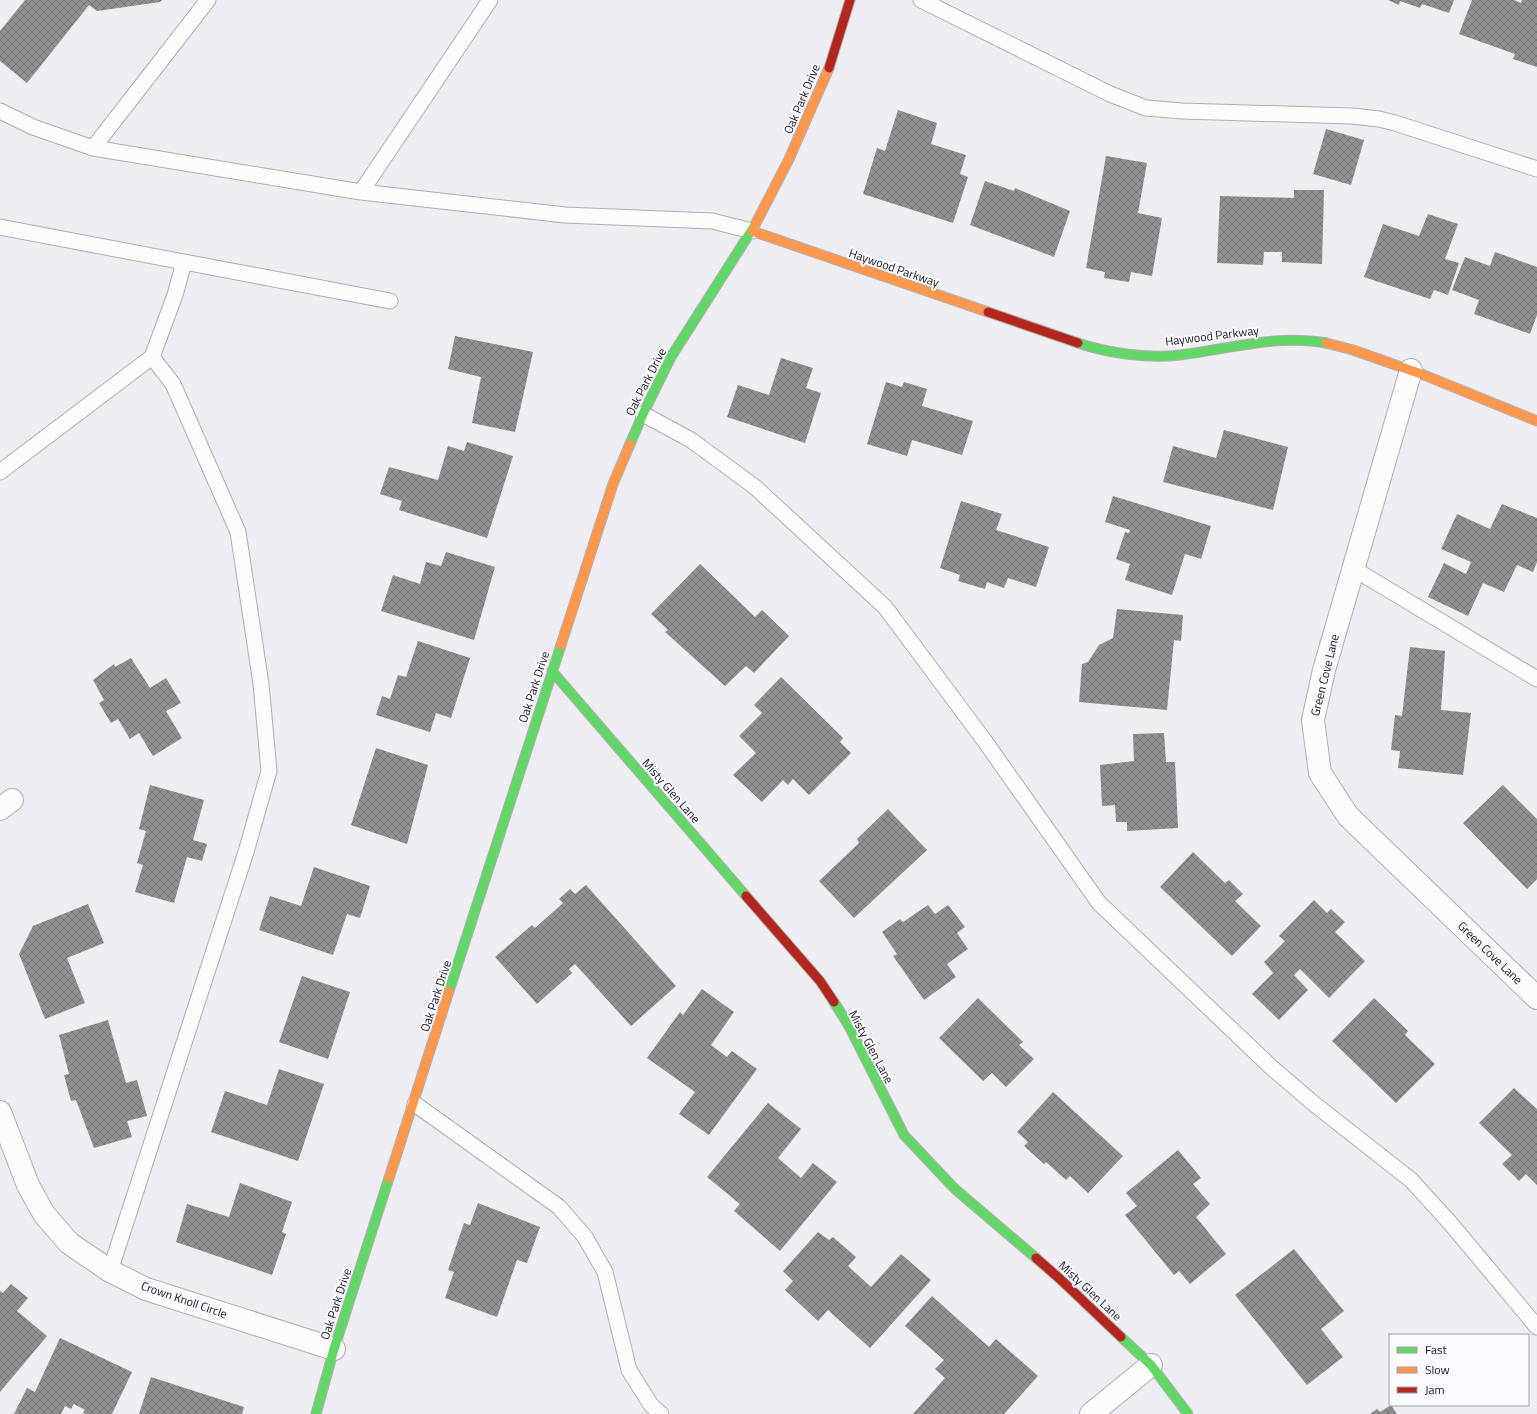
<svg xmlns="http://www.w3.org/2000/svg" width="1537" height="1414" viewBox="0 0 1537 1414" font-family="'Titillium Web',sans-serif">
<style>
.building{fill:url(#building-cross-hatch)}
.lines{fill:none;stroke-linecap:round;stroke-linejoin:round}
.lane-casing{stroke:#aeaeb2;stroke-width:17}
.street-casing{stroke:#aeaeb2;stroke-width:24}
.fast-casing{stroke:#aeaeb2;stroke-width:11}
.slow-casing{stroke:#aeaeb2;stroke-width:11}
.jam-casing{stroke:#aeaeb2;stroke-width:11}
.lane{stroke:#fcfcfd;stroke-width:15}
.street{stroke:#fcfcfd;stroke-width:22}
.fast{stroke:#63d668;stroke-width:9}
.slow{stroke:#ff974d;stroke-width:9}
.jam{stroke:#b3261e;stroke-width:9}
.labels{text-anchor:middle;stroke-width:4;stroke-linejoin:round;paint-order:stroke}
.street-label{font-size:12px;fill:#18181b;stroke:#f9f9ff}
</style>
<defs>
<pattern id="building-cross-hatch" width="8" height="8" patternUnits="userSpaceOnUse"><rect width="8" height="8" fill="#919194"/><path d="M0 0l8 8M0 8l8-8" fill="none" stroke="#757578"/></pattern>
</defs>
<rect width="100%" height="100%" fill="#ededf2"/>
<path class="building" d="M 25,0 L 162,0 L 160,2 L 97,11 L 89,5 L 27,83 L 0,61 L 0,31 Z
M 1388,0 L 1454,0 L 1449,13 L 1422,4 L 1420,8 L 1400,1 L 1399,5 Z
M 1472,0 L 1514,0 L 1521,3 L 1522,0 L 1537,0 L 1537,67 L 1513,59 L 1515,54 L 1459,34 Z
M 898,110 L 937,123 L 931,144 L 966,155 L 960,174 L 968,177 L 953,223 L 863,194 L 877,148 L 885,151 Z
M 1326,129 L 1364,140 L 1351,185 L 1313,174 Z
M 1106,156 L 1147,163 L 1138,213 L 1162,218 L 1152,276 L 1131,272 L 1129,282 L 1104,278 L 1105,272 L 1086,268 Z
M 985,181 L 1014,191 L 1015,188 L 1070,211 L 1054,257 L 970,225 Z
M 1294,190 L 1324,190 L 1322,264 L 1282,262 L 1282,252 L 1264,252 L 1263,265 L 1217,263 L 1220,196 L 1294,198 Z
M 1428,214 L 1458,224 L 1445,259 L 1459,263 L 1448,295 L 1434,290 L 1430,299 L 1364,277 L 1383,224 L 1419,236 Z
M 1495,252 L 1537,267 L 1537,315 L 1530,334 L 1474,314 L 1479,300 L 1452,290 L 1465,257 L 1490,266 Z
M 455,336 L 533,352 L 515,432 L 472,423 L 481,377 L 448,369 Z
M 781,358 L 813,368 L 806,388 L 821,393 L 805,443 L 727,417 L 738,385 L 769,395 Z
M 886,382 L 902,387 L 904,382 L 927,389 L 922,406 L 973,421 L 962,455 L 912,440 L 907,456 L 867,444 Z
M 1224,430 L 1288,447 L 1273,510 L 1163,482 L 1173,446 L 1216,458 Z
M 467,442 L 513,456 L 487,538 L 399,510 L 402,501 L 380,494 L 389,467 L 438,480 L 448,446 L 464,451 Z
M 1113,496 L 1211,526 L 1201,559 L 1185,554 L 1172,595 L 1125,580 L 1130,564 L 1116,559 L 1125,532 L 1129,533 L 1130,530 L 1105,522 Z
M 961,501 L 1002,514 L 996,530 L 1049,547 L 1036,587 L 1008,578 L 1004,588 L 987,582 L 985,589 L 958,581 L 960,575 L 940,568 Z
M 1502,504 L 1537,518 L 1537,562 L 1533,572 L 1517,565 L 1504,592 L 1483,583 L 1468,616 L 1428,597 L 1444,563 L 1466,574 L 1471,562 L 1441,549 L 1457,514 L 1490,529 Z
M 446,552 L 495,567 L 474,640 L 381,611 L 393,575 L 420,584 L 426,562 L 441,566 Z
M 700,564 L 755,617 L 762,610 L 789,636 L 754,673 L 746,666 L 725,686 L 665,632 L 668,630 L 651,614 Z
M 1117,609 L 1183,615 L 1181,641 L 1174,640 L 1167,710 L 1079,702 L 1082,664 L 1088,662 L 1099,645 L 1113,638 Z
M 418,641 L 470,658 L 451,718 L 436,713 L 430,732 L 376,715 L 382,696 L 390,699 L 398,675 L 406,677 Z
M 1410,647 L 1445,651 L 1441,710 L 1471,713 L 1463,775 L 1398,768 L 1400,751 L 1391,750 L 1395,715 L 1402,716 Z
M 131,658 L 150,688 L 166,678 L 181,703 L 166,711 L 182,738 L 153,756 L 139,733 L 130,739 L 118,719 L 111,723 L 99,703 L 104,700 L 93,680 L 114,664 L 115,667 Z
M 781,677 L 843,738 L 840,742 L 851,753 L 809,795 L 793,779 L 788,785 L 783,780 L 762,802 L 733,775 L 756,753 L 739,736 L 762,713 L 754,705 Z
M 1164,733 L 1166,762 L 1175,762 L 1178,828 L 1127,831 L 1127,822 L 1116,822 L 1115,805 L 1102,806 L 1100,765 L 1134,761 L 1133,734 Z
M 376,748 L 428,765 L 407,844 L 351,825 Z
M 150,785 L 204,800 L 193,840 L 207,844 L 202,861 L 187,857 L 174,903 L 135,892 L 143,865 L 137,863 L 146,831 L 139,829 Z
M 1503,785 L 1537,819 L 1537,879 L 1527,889 L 1463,823 Z
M 888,809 L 927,850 L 854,918 L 819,881 L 859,843 L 857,839 Z
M 1193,852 L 1225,883 L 1229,880 L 1243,894 L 1235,901 L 1261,926 L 1232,956 L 1160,887 Z
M 314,867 L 370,886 L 360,918 L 347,914 L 333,955 L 259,930 L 270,896 L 301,906 Z
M 586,885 L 676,986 L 631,1026 L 575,964 L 569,969 L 572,973 L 537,1004 L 495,957 L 532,925 L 535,928 L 553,912 L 563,903 L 559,899 L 570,889 L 575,894 Z
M 1314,900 L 1327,913 L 1331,909 L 1345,922 L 1335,932 L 1365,961 L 1329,998 L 1300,969 L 1294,975 L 1308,990 L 1279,1020 L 1252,994 L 1273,973 L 1264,962 L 1285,941 L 1279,936 Z
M 88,904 L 104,943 L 67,958 L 85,1003 L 45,1019 L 19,954 L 33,926 Z
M 928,905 L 935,914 L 948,905 L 965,927 L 957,933 L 968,949 L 947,964 L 956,977 L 924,1000 L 893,956 L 897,954 L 882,932 L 900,919 L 903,922 Z
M 302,976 L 350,992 L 328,1059 L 279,1042 Z
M 702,989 L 734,1012 L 711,1045 L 727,1057 L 732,1051 L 757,1069 L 709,1135 L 679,1114 L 695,1092 L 647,1058 L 680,1012 L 683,1015 Z
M 978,998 L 1023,1042 L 1019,1045 L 1034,1059 L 1006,1087 L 992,1073 L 983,1081 L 939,1038 Z
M 1374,998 L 1408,1031 L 1405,1035 L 1435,1064 L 1396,1103 L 1332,1041 Z
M 108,1020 L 126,1083 L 137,1080 L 147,1116 L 127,1121 L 132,1137 L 94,1148 L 76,1100 L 71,1101 L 64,1075 L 69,1074 L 59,1035 Z
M 279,1069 L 324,1084 L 298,1161 L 211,1132 L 225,1091 L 267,1105 Z
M 1514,1088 L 1537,1109 L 1537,1185 L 1526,1174 L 1519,1181 L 1502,1164 L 1512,1155 L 1479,1123 Z
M 1053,1092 L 1123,1156 L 1088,1193 L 1070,1176 L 1066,1180 L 1046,1162 L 1044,1164 L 1024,1146 L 1028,1142 L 1017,1132 Z
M 768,1103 L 801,1129 L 778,1158 L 801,1178 L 813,1163 L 837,1182 L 780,1251 L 734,1211 L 740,1204 L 707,1177 Z
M 1178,1150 L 1201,1178 L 1193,1184 L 1210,1204 L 1196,1217 L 1226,1254 L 1190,1284 L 1179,1271 L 1174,1275 L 1125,1215 L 1137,1206 L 1126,1193 Z
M 240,1183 L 292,1202 L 282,1232 L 286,1234 L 272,1275 L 176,1242 L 187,1204 L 229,1217 Z
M 478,1203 L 540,1227 L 527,1263 L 517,1260 L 497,1317 L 445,1298 L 454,1272 L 448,1270 L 464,1223 L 470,1225 Z
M 818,1232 L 829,1240 L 833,1237 L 856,1257 L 848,1266 L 871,1287 L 901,1254 L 931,1280 L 870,1348 L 828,1310 L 818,1321 L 785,1290 L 793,1281 L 783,1271 Z
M 1294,1249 L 1344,1311 L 1321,1329 L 1343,1357 L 1307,1385 L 1235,1295 Z
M 11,1284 L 28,1298 L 17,1311 L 47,1336 L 0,1392 L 0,1291 L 3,1293 Z
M 932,1296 L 989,1347 L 996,1339 L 1038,1376 L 1004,1414 L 913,1414 L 945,1378 L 935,1369 L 944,1360 L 905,1326 Z
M 60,1338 L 132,1372 L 112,1414 L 86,1414 L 83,1413 L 85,1410 L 74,1404 L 71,1409 L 65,1406 L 61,1414 L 14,1414 L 27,1388 L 35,1392 Z
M 151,1377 L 244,1407 L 242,1414 L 139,1414 Z
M 1391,1405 L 1397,1414 L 1370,1414 L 1377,1409 L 1380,1412 Z"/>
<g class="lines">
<defs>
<path id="lane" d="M 921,0 L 1110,94 L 1146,108 L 1182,111 L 1352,116 L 1379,119 L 1395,123 L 1537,169
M 0,111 L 33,127 L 93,148 L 361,192 L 565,215 L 712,221 L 752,231
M 93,148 L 208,0
M 361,192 L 490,0
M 0,227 L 184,262 L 175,295 L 152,357 L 173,384 L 238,532 L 261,684 L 269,771 L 246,852 L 110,1271
M 184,262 L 390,301
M 643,414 L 691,440 L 755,487 L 885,607 L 984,740 L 1099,903 L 1271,1067 L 1313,1103 L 1411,1180 L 1451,1224 L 1537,1327
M 0,472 L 152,357
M 1354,569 L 1537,679
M 415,1104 L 559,1207 L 585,1237 L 605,1272 L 629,1370 L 651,1405 L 661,1414"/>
<path id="street" d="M 1411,370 L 1324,670 L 1313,720 L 1320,773 L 1348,816 L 1537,998
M 0,809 L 12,800
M 0,1112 L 28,1185 L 44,1214 L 69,1243 L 110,1271 L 146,1289 L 334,1349
M 1091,1414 L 1151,1365"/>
<path id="fast" d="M 1078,343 C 1107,353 1149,359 1180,355 C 1229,349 1277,334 1326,343
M 630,444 L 643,414 L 671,357 L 755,225
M 552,671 L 746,896
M 449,991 L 561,645
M 834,1002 L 849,1026 L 904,1135 L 955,1189 L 1036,1258
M 1121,1337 L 1151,1365 L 1188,1414
M 316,1414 L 334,1349 L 389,1178"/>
<path id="slow" d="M 755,225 L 789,159 L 829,68
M 752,231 L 988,312
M 1326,343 L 1353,350 L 1424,375 L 1537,421
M 561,645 L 613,484 L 630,444
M 389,1178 L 449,991"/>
<path id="jam" d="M 829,68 L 850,0
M 988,312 L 1078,343
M 746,896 L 820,981 L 834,1002
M 1036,1258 L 1060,1279 L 1121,1337"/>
</defs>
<use href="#lane" class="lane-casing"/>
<use href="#street" class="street-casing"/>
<use href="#fast" class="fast-casing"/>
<use href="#slow" class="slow-casing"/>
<use href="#jam" class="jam-casing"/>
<use href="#lane" class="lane"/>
<use href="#street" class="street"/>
<use href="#fast" class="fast"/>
<use href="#slow" class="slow"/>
<use href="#jam" class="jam"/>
</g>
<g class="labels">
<g class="street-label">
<text transform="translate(802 99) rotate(-67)" y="4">Oak Park Drive</text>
<text transform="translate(894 268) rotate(19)" y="4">Haywood Parkway</text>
<text transform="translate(1212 336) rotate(-7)" y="4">Haywood Parkway</text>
<text transform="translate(646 382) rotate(-63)" y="4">Oak Park Drive</text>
<text transform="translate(1325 675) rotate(-76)" y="4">Green Cove Lane</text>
<text transform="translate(534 687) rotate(-72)" y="4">Oak Park Drive</text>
<text transform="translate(671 791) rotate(49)" y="4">Misty Glen Lane</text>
<text transform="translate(1490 953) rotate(44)" y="4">Green Cove Lane</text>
<text transform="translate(436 996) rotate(-72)" y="4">Oak Park Drive</text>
<text transform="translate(871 1047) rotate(62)" y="4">Misty Glen Lane</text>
<text transform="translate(1090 1291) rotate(43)" y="4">Misty Glen Lane</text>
<text transform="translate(184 1300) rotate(19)" y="4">Crown Knoll Circle</text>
<text transform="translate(336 1304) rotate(-72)" y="4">Oak Park Drive</text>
</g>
</g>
<rect x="1389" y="1334" width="140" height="72" fill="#f9f9ff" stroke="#9f9fa4"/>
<rect x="1397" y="1347" width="20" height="6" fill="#63d668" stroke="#9f9fa4"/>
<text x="1425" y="1354" font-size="12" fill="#18181b">Fast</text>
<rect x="1397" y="1367" width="20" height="6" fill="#ff974d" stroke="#9f9fa4"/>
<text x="1425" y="1374" font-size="12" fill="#18181b">Slow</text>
<rect x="1397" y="1387" width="20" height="6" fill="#b3261e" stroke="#9f9fa4"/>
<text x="1425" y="1394" font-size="12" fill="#18181b">Jam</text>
</svg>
